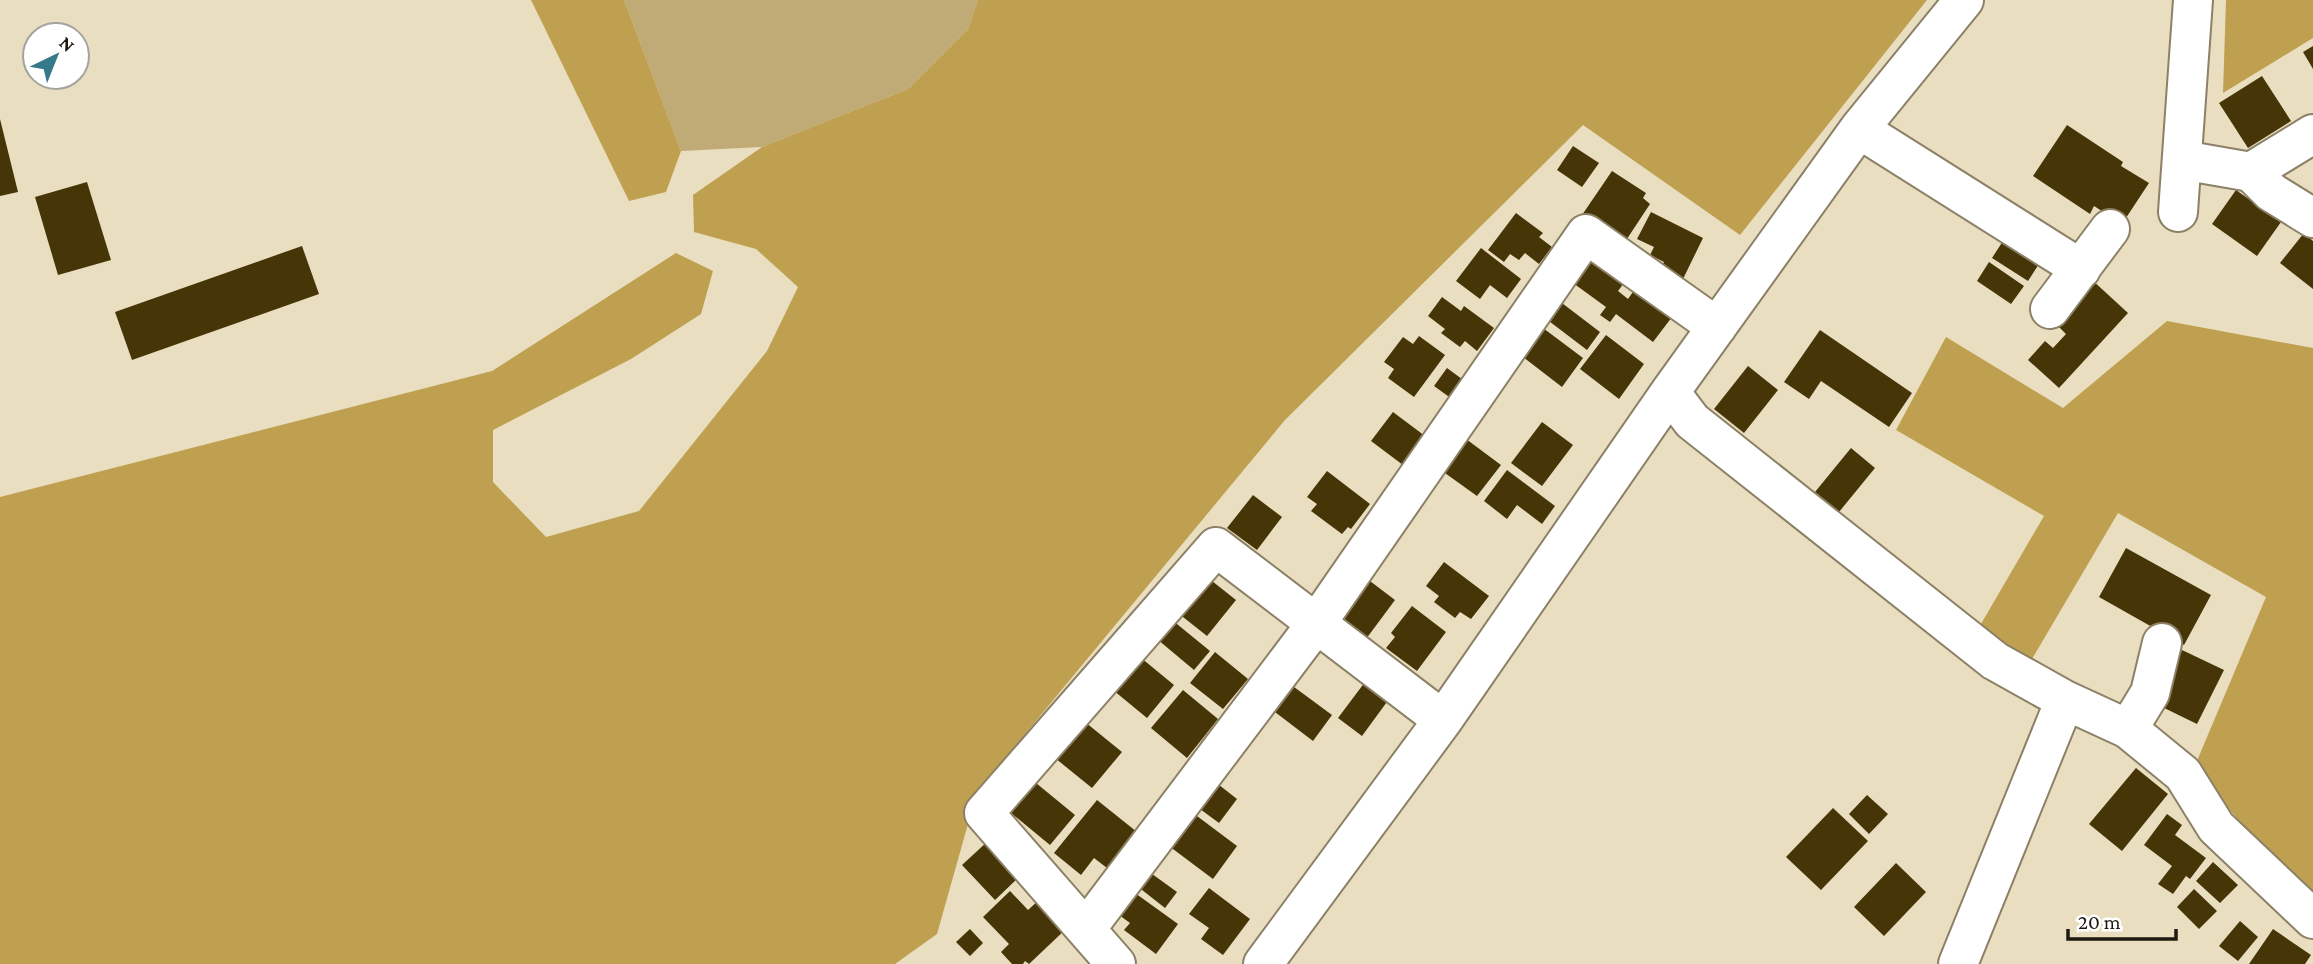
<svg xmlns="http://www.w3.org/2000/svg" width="2313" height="964" viewBox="0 0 2313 964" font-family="'Crimson Pro',serif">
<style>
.green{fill:#c0ab76}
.forest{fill:#bfa050}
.building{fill:#453507}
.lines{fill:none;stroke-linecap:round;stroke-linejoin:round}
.minor-casing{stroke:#8c8166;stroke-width:42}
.minor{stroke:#fff;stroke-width:38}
</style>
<rect width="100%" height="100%" fill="#e9dec0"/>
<path class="green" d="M 624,0 L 978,0 L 968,29 L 908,89 L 762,147 L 681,151 Z"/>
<path class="forest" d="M 531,0 L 624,0 L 681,151 L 666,192 L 629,201 Z
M 978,0 L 1927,0 L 1740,235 L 1583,125 L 1285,420 L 977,792 L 937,934 L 895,964 L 0,964 L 0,497 L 492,371 L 676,253 L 713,271 L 701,314 L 631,359 L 493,430 L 493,482 L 546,537 L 639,511 L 767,351 L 798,287 L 756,249 L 694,232 L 693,195 L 762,147 L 908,89 L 968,29 Z
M 2226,0 L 2313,0 L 2313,38 L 2223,93 Z
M 2167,321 L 2313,348 L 2313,898 L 2276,864 L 2194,768 L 2266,597 L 2118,513 L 2032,659 L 1978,629 L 2044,516 L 1896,430 L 1946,337 L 2063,408 Z"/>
<path class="building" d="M 2313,46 L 2313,69 L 2303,52 Z
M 2262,76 L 2291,121 L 2248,148 L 2219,103 Z
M 0,119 L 18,192 L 0,196 Z
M 2067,125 L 2123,162 L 2121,166 L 2149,183 L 2122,224 L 2094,206 L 2090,214 L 2033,176 Z
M 1573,146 L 1599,163 L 1582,187 L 1557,170 Z
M 1612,171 L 1646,193 L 1643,198 L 1650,204 L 1621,248 L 1610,234 L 1582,215 Z
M 87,182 L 111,260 L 58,275 L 35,197 Z
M 2236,190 L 2281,222 L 2257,256 L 2212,224 Z
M 1651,212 L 1703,238 L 1683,279 L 1661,268 L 1664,262 L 1650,255 L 1654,247 L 1637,239 Z
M 1516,213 L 1543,233 L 1539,237 L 1552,247 L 1539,264 L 1525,253 L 1519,260 L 1510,254 L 1504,262 L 1488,250 Z
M 2304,233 L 2313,241 L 2313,289 L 2280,263 Z
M 2003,241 L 2039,264 L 2028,281 L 1992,258 Z
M 302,246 L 319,294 L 132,360 L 115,312 Z
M 1481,248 L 1521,279 L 1507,298 L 1490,285 L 1480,299 L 1456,281 Z
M 1591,258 L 1624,283 L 1618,291 L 1628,299 L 1635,289 L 1672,317 L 1653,342 L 1616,314 L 1610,322 L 1600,315 L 1606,307 L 1573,283 Z
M 1989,262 L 2024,286 L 2011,304 L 1977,281 Z
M 2091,279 L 2128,313 L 2059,388 L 2028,360 L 2045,341 L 2053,348 L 2066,334 L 2053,321 Z
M 1442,297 L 1461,311 L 1464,306 L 1494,328 L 1477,351 L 1465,341 L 1460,347 L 1441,333 L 1445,329 L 1428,316 Z
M 1554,297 L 1600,332 L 1587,350 L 1541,315 Z
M 1539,325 L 1583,358 L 1562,387 L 1518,353 Z
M 1820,330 L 1912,393 L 1889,427 L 1821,381 L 1809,399 L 1784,382 Z
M 1606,335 L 1644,364 L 1619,399 L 1580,369 Z
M 1419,336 L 1445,355 L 1414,397 L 1388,378 L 1394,369 L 1384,362 L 1403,337 L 1413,344 Z
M 1748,366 L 1778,390 L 1744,433 L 1714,409 Z
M 1447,368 L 1466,382 L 1452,399 L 1434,386 Z
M 1393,412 L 1425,436 L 1403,465 L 1371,441 Z
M 1542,422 L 1573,445 L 1542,486 L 1511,463 Z
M 1462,436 L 1501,465 L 1477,496 L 1438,468 Z
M 1851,448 L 1875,468 L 1839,512 L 1815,492 Z
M 1507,470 L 1555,506 L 1542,524 L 1517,505 L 1507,519 L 1484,501 Z
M 1327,471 L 1370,504 L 1351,529 L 1348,527 L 1342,534 L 1311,511 L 1317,504 L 1307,497 Z
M 1253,495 L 1282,517 L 1257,550 L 1227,528 Z
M 2126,548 L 2211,595 L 2184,645 L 2099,597 Z
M 1444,562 L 1489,596 L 1471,619 L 1460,612 L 1455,618 L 1434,602 L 1439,596 L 1426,586 Z
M 1362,575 L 1395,600 L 1366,639 L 1339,619 Z
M 1207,577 L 1236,600 L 1207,636 L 1178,613 Z
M 1412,606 L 1446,632 L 1417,671 L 1386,648 L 1395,637 L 1391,633 Z
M 1172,620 L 1210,651 L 1194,670 L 1157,639 Z
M 2182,650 L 2224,670 L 2197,724 L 2156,704 Z
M 1215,652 L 1248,679 L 1223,709 L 1190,683 Z
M 1140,657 L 1174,685 L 1147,718 L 1113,690 Z
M 1368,678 L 1392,695 L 1362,736 L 1338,718 Z
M 1290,684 L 1332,715 L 1313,741 L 1271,709 Z
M 1183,690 L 1218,719 L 1187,758 L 1151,728 Z
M 1085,722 L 1122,752 L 1092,788 L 1055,758 Z
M 2136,768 L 2168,794 L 2122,851 L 2089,824 Z
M 1214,781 L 1237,799 L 1219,823 L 1196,806 Z
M 1036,783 L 1075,815 L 1050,845 L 1011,813 Z
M 1867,795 L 1888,814 L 1869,834 L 1849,814 Z
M 1097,800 L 1137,832 L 1107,868 L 1094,858 L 1081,875 L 1054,853 Z
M 1833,808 L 1868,841 L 1821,890 L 1786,857 Z
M 1193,813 L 1237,846 L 1213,879 L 1169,846 Z
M 2167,814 L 2182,825 L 2175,835 L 2206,858 L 2190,879 L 2186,876 L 2173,894 L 2158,884 L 2172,866 L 2144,845 Z
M 988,841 L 1020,876 L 995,900 L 962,865 Z
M 2213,862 L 2238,885 L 2220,903 L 2196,881 Z
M 1896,863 L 1926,892 L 1884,936 L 1854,907 Z
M 1148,871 L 1177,892 L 1165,908 L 1137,886 Z
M 1209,888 L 1250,919 L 1223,955 L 1201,939 L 1209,928 L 1189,914 Z
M 2194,889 L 2217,911 L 2199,929 L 2177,907 Z
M 1010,891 L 1028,910 L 1039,900 L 1066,929 L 1029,964 L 1025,961 L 1023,964 L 1012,964 L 1001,952 L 1009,944 L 983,917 Z
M 1135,893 L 1178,924 L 1156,954 L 1124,930 L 1130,923 L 1119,915 Z
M 2240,921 L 2258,937 L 2238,961 L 2219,946 Z
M 970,929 L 983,943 L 970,956 L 956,942 Z
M 2273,929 L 2311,955 L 2305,964 L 2249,964 Z"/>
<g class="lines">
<defs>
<path id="minor" d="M 1859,129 L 2081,269
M 2182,160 L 2251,172 L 2271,192 L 2313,218
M 2251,172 L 2313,134
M 2178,212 L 2193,0
M 2050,309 L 2110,229
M 1670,392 L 1692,421 L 1995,661 L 2065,700 L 2128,729 L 2183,774 L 2216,827 L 2313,919
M 2128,729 L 2150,693 L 2162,643
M 1086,929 L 1316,624 L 1586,234 L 1717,327
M 1116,964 L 984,813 L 1216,547 L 1443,720
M 1263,964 L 1443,720 L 1670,392 L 1859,129 L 1964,0
M 1958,964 L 2065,700"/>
</defs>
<use href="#minor" class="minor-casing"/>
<use href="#minor" class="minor"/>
</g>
<g transform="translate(56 56) rotate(43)"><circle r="33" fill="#ffffff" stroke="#a5a39f" stroke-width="2"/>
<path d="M0-5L12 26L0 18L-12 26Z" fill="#367a8a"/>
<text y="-10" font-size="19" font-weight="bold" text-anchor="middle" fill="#1e1a0f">N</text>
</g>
<path d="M2068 929v10h108v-10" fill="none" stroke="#1e1a0f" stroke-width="3.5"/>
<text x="2078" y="929" font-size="21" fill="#1e1a0f" stroke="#ffffff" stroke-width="5" paint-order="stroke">20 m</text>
</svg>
